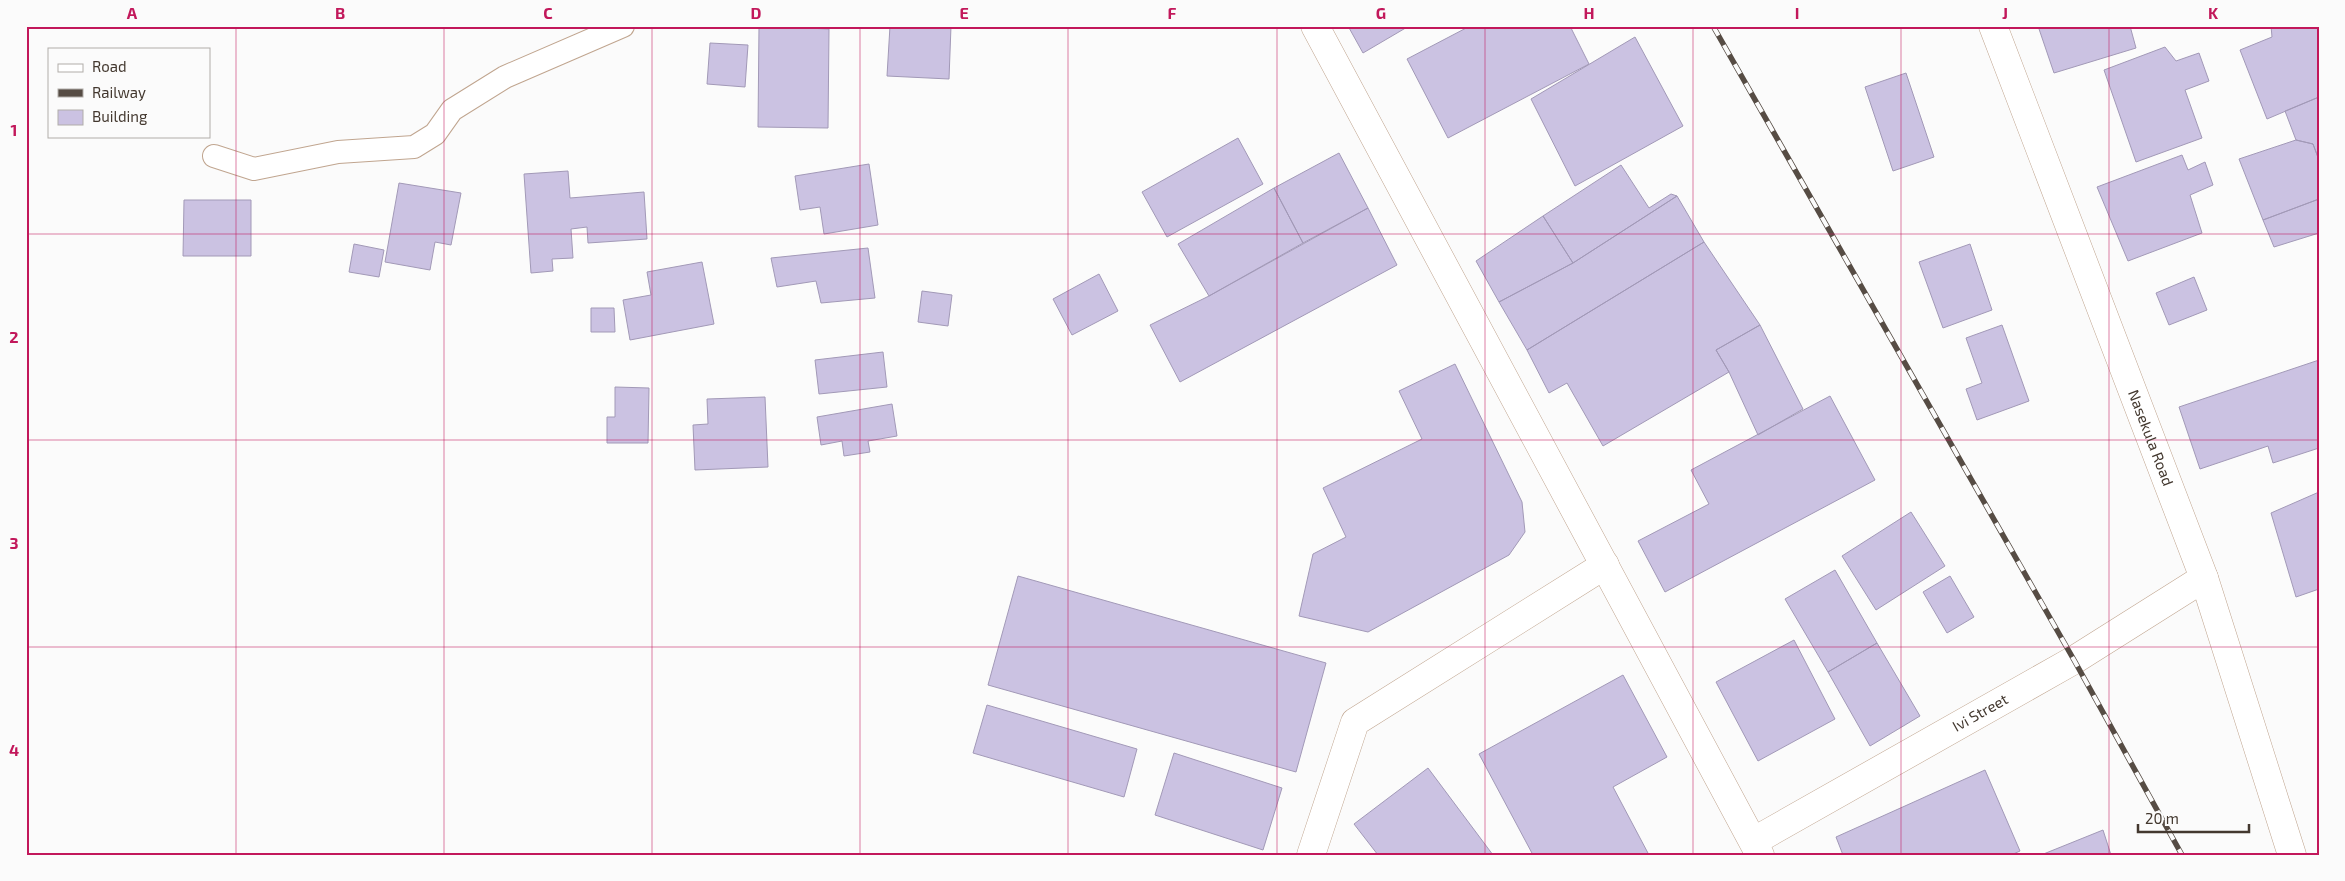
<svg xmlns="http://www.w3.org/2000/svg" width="2345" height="881" viewBox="0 0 2345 881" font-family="'Exo 2',sans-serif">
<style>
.building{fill:#cbc2e2;stroke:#a299b7}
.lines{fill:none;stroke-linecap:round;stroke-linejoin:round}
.lane-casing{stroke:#c0a58f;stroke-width:24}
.street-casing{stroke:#c0a58f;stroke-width:29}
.secondary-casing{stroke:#c0a58f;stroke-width:29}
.lane{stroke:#fff;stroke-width:22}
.street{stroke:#fff;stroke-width:28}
.secondary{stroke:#fff;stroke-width:28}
.rail-casing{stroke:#564c44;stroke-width:5.5}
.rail{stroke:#fbfbfb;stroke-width:4;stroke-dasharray:11;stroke-linecap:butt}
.grid{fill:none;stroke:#c2185b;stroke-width:1;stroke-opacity:0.55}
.labels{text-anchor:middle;stroke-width:5;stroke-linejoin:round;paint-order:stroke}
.street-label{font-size:15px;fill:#43382f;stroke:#fbfbfb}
.neatline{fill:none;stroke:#c2185b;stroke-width:2}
.grid-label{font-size:16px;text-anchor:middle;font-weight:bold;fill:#c2185b}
</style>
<rect width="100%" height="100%" fill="#fbfbfb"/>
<path class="building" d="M 759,26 L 829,29 L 828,128 L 758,127 Z
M 890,26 L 951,26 L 949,79 L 887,76 Z
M 1348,26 L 1409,26 L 1363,53 Z
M 1470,26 L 1570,26 L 1589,64 L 1448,138 L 1407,59 Z
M 2038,26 L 2130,26 L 2136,48 L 2054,73 Z
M 2271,26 L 2319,26 L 2319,97 L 2267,119 L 2240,50 L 2272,37 Z
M 1635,37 L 1683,126 L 1575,186 L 1531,99 Z
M 710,43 L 748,45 L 745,87 L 707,84 Z
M 2165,47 L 2176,61 L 2199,53 L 2209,81 L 2185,90 L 2202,138 L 2136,162 L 2104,70 Z
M 1906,73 L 1934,157 L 1893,171 L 1865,87 Z
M 2319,97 L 2319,160 L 2313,144 L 2296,140 L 2285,111 Z
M 1238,138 L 1263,184 L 1167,237 L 1142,192 Z
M 2296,140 L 2313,144 L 2319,160 L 2319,199 L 2263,220 L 2239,159 Z
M 1339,153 L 1368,208 L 1303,243 L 1274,188 Z
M 2182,155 L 2188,170 L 2205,162 L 2213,185 L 2190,195 L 2202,233 L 2128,261 L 2097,187 Z
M 869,164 L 878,225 L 824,234 L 820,207 L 800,210 L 795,176 Z
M 1621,165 L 1649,208 L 1671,194 L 1677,196 L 1573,263 L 1543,216 Z
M 568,171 L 570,198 L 644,192 L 647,239 L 588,243 L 587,227 L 571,229 L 573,258 L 552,259 L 553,271 L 531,273 L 524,174 Z
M 399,183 L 461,193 L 451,245 L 435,242 L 430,270 L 385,262 Z
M 1274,188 L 1303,243 L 1209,296 L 1178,244 Z
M 1677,196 L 1704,242 L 1527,350 L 1499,302 L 1573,263 Z
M 2319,199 L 2319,233 L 2274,247 L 2263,220 Z
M 184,200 L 251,200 L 251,256 L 183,256 Z
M 1368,208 L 1397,265 L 1180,382 L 1150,325 L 1209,296 Z
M 1543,216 L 1573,263 L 1499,302 L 1476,261 Z
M 1704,242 L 1760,325 L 1716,350 L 1729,372 L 1603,446 L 1567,383 L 1549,393 L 1527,350 Z
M 354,244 L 384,250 L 379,277 L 349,272 Z
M 1970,244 L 1992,310 L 1943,328 L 1919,262 Z
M 868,248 L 875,298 L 821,303 L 816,281 L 777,287 L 771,258 Z
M 702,262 L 714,324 L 630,340 L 623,300 L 651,295 L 647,272 Z
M 1099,274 L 1118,311 L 1072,335 L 1053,299 Z
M 2194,277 L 2207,310 L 2169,325 L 2156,293 Z
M 922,291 L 952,295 L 948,326 L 918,322 Z
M 591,308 L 614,308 L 615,332 L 591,332 Z
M 1760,325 L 1803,409 L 1758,435 L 1729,372 L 1716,350 Z
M 2002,325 L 2029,401 L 1977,420 L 1966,389 L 1982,383 L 1966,338 Z
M 883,352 L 887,387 L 819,394 L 815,360 Z
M 2319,360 L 2319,448 L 2273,463 L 2268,446 L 2200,469 L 2179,407 Z
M 1455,364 L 1522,502 L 1525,532 L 1509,555 L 1368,632 L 1299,616 L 1313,554 L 1346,537 L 1323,488 L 1422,439 L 1399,391 Z
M 615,387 L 649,388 L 648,443 L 607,443 L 607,417 L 615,417 Z
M 1830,396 L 1875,480 L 1665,592 L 1638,541 L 1709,504 L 1691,470 Z
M 765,397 L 768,467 L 695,470 L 693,425 L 708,424 L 707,399 Z
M 892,404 L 897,436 L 868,441 L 870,452 L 844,456 L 842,441 L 821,445 L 817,417 Z
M 2319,492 L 2319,589 L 2296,597 L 2271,513 Z
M 1911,512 L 1945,566 L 1876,610 L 1842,556 Z
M 1835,570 L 1877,643 L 1828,672 L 1785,599 Z
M 1018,576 L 1326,663 L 1296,772 L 988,685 Z
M 1950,576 L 1974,617 L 1947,633 L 1923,592 Z
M 1794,640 L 1835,719 L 1758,761 L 1716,682 Z
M 1877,643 L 1920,716 L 1870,746 L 1828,672 Z
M 1623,675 L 1667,757 L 1613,787 L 1649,855 L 1533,855 L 1479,754 Z
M 987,705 L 1137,749 L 1124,797 L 973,753 Z
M 1174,753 L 1282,788 L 1263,850 L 1155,815 Z
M 1428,768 L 1493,855 L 1378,855 L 1354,824 Z
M 1985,770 L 2020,851 L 2011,855 L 1843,855 L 1836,837 Z
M 2103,830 L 2111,855 L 2041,855 Z"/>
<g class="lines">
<defs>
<path id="lane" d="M 214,156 L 254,169 L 338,152 L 414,147 L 435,134 L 452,110 L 505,77 L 623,26"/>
<g id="street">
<path d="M 1315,26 L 1760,855"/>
<path id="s1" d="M 1754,841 L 2074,660 L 2204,578"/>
<path d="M 1311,855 L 1355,722 L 1605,565"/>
</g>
<g id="secondary">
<path id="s2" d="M 1993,26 L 2204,578 L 2292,855"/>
</g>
</defs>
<use href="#lane" class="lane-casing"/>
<use href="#street" class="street-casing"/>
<use href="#secondary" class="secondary-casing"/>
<use href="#lane" class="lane"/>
<use href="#street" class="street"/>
<use href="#secondary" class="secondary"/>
<defs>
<path id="rail" d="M 1713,26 L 2074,660 L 2182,855"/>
</defs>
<use href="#rail" class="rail-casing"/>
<use href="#rail" class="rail"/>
</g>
<path class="grid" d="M 236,26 L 236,855M 444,26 L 444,855M 652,26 L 652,855M 860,26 L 860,855M 1068,26 L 1068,855M 1277,26 L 1277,855M 1485,26 L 1485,855M 1693,26 L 1693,855M 1901,26 L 1901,855M 2109,26 L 2109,855M 26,234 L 2319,234M 26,440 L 2319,440M 26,647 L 2319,647"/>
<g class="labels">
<g class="street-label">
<text dy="5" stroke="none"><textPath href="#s2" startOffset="441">Nasekula Road</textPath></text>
<text dy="5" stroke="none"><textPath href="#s1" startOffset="260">Ivi Street</textPath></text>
</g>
</g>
<rect width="2345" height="881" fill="none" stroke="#fbfbfb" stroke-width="55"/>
<rect x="48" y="48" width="162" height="90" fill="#fbfbfb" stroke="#b1ada9"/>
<rect x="58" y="64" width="25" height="8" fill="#ffffff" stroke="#b1ada9"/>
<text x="92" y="72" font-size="15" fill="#43382f">Road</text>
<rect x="58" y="89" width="25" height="8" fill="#564c44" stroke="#b1ada9"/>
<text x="92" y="98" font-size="15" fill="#43382f">Railway</text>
<rect x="58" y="110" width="25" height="15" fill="#cbc2e2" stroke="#b1ada9"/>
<text x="92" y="122" font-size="15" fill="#43382f">Building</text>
<path d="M2138 824v8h111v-8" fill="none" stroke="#43382f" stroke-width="2.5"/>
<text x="2145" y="824" font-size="15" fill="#43382f" stroke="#fbfbfb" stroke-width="4" paint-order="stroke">20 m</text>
<rect x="28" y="28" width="2290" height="826" class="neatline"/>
<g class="grid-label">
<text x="132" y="19">A</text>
<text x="340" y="19">B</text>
<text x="548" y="19">C</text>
<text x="756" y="19">D</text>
<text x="964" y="19">E</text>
<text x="1172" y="19">F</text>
<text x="1381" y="19">G</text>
<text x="1589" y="19">H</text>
<text x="1797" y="19">I</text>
<text x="2005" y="19">J</text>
<text x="2213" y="19">K</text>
<text x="14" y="136">1</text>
<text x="14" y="343">2</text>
<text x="14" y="549">3</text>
<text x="14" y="756">4</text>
</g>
</svg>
